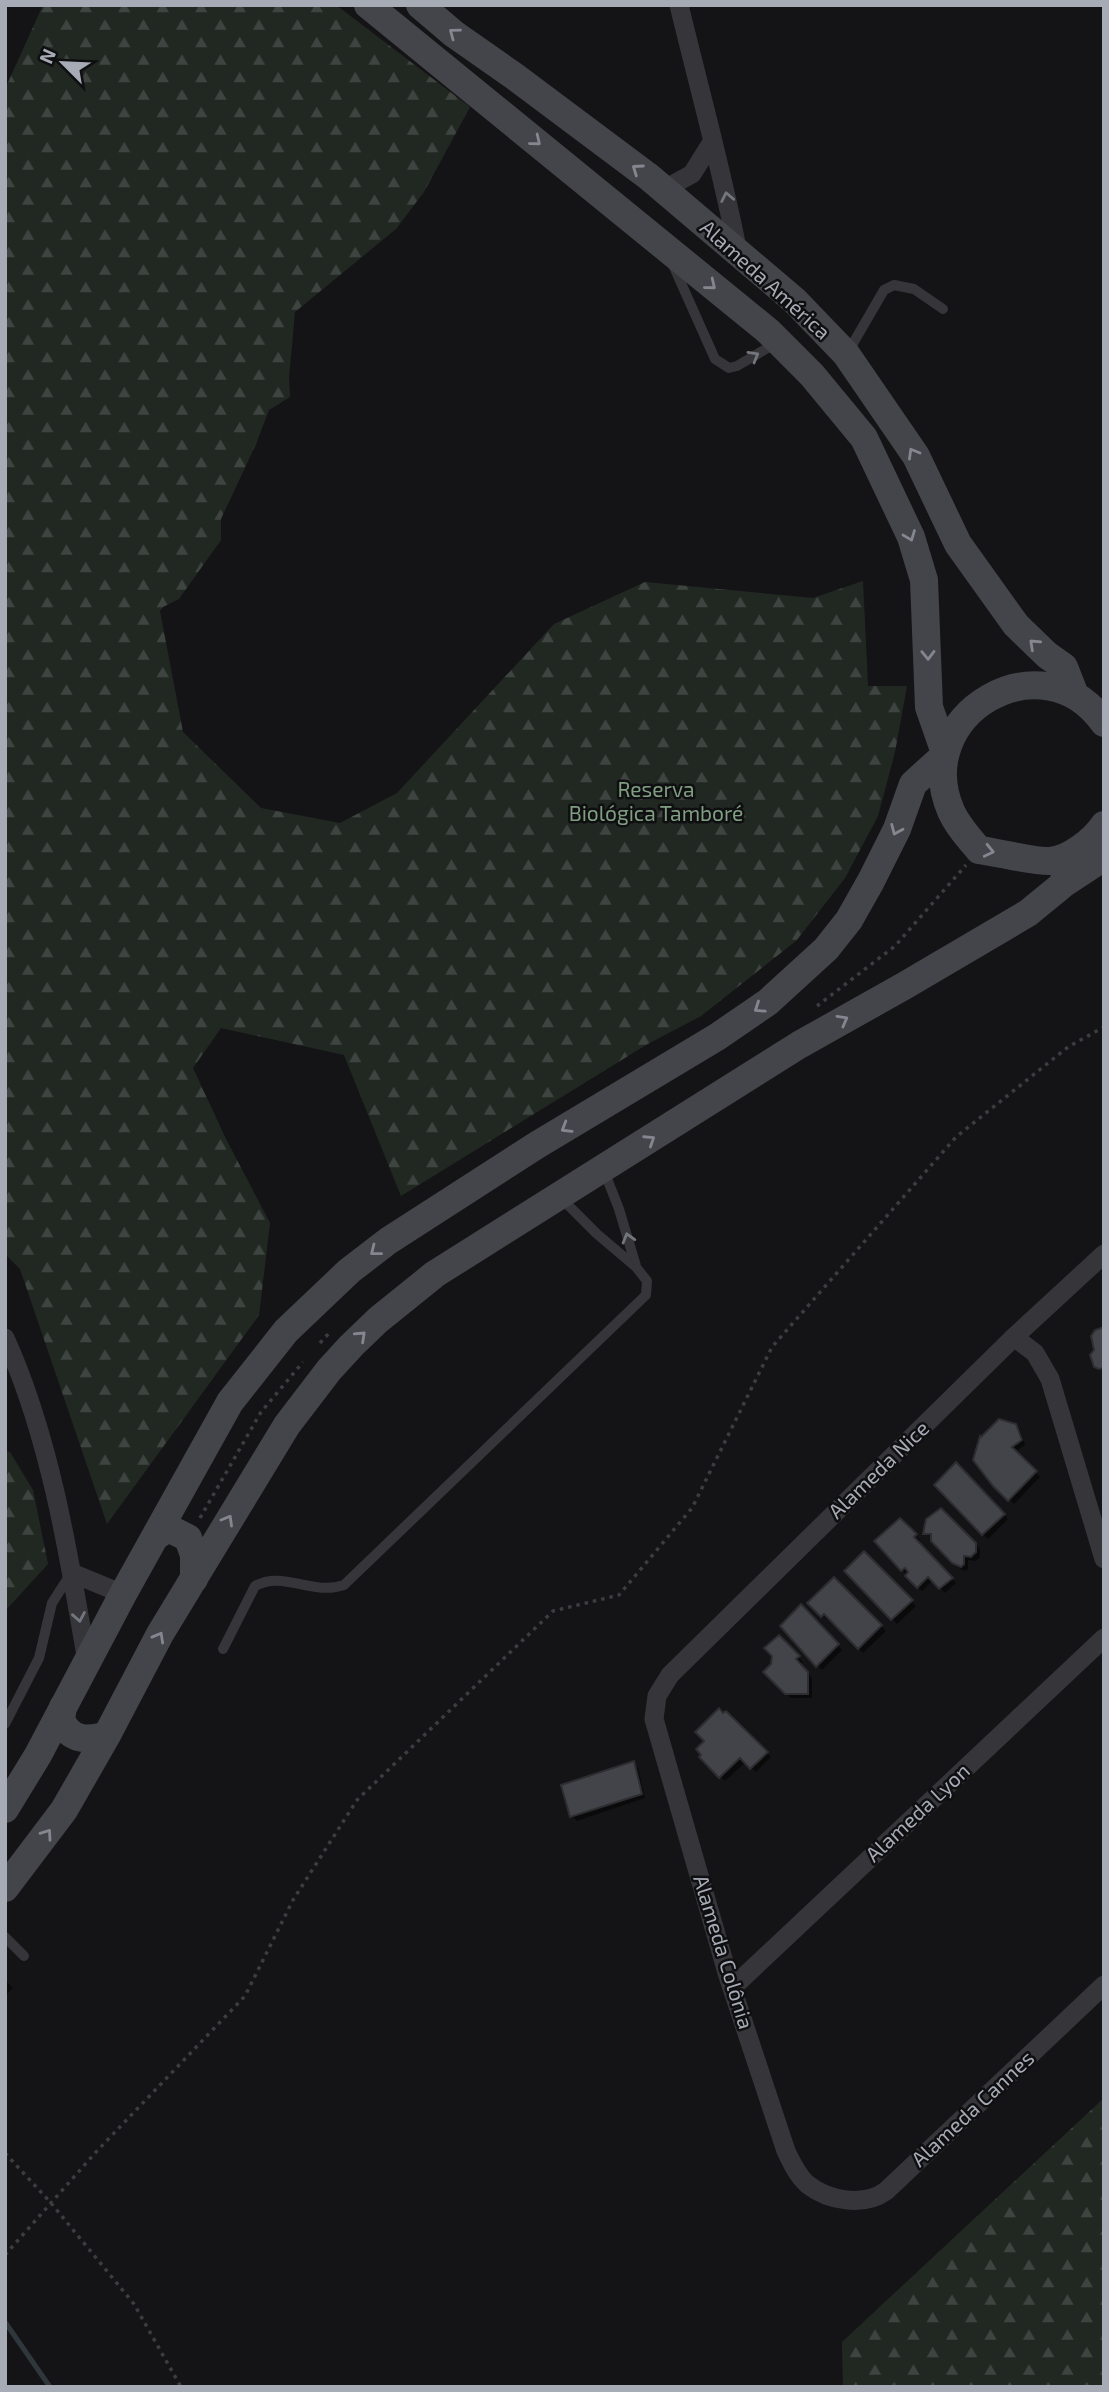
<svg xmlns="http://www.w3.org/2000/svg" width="1109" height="2392" viewBox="0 0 1109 2392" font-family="'Exo 2',sans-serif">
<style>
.forest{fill:url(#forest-firs)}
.shadow{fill:#0007}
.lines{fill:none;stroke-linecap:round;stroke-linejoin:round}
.stream{stroke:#2f373d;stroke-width:5}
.building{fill:#434449;stroke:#2e2e32;stroke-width:2}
.path{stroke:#3c3d41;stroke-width:3.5;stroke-dasharray:3.5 5;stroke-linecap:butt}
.lane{stroke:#36363a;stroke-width:10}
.street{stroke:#36363a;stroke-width:19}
.secondary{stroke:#44454a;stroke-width:28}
.oneway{stroke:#848790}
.oneway2{stroke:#74767e}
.labels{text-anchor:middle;stroke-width:5;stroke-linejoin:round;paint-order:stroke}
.street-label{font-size:21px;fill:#a7abb5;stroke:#0f0f11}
.park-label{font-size:21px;fill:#809e82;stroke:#0f0f11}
</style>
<defs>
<pattern id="forest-firs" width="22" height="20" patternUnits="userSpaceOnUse" patternTransform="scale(1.75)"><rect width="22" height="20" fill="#212822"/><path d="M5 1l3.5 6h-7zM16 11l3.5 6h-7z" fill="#3e4440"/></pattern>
</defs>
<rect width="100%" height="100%" fill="#141416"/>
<path class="forest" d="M 43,5 L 336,5 L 470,107 L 424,192 L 396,229 L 295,312 L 289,377 L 290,397 L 269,410 L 256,444 L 221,519 L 221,540 L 179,599 L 163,607 L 160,611 L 183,732 L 261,808 L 340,823 L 397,793 L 554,624 L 645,582 L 813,598 L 863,581 L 868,686 L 907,686 L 895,752 L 878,816 L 845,878 L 796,941 L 701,1016 L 646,1045 L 401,1196 L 344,1055 L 221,1028 L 193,1068 L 226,1139 L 270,1223 L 259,1315 L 107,1524 L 20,1269 L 5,1254 L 5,89 Z
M 5,1451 L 10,1452 L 33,1490 L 48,1564 L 5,1611 Z
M 1104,2098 L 1104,2387 L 843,2387 L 842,2342 Z"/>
<path class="shadow" d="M 1015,1425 L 1020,1430 L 1025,1445 L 1015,1452 L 1040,1477 L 1014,1504 L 994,1485 Z
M 956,1464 L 1008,1519 L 988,1539 L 936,1485 Z
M 941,1510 L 980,1549 L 980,1557 L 976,1561 L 968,1560 L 968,1569 L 966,1571 L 962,1570 L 932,1541 L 933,1538 L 925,1533 Z
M 900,1521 L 920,1540 L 917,1542 L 956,1583 L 945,1593 L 933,1580 L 922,1591 L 877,1542 Z
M 864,1553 L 916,1606 L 897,1624 L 847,1571 Z
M 834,1579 L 886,1631 L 863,1653 L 829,1617 L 827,1620 L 809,1603 Z
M 801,1607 L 842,1650 L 822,1670 L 783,1626 Z
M 779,1637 L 803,1662 L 800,1665 L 812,1678 L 812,1698 L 791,1698 L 766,1672 L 772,1665 Z
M 726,1713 L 771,1757 L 756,1772 L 746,1762 L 725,1781 L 701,1757 Z
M 633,1763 L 638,1768 L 645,1798 L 577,1821 L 572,1816 Z
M 5,1980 L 13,1988 L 5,1996 Z"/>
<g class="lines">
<path class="stream" d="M 5,2322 L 50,2387"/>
</g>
<path class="building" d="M 1104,1327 L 1104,1368 L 1099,1369 L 1094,1367 L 1090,1355 L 1094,1350 L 1091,1336 L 1095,1330 Z
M 999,1419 L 1016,1424 L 1022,1440 L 1012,1447 L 1037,1471 L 1008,1501 L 993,1486 L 973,1460 L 980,1436 L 981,1437 Z
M 956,1462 L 1005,1514 L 982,1535 L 934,1485 Z
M 941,1508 L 976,1543 L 976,1552 L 971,1557 L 964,1556 L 964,1564 L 961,1567 L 952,1563 L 931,1541 L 931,1534 L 923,1534 L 926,1519 Z
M 900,1518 L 917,1534 L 914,1537 L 953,1578 L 939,1589 L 928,1577 L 917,1588 L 905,1576 L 908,1572 L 905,1568 L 901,1571 L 874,1541 Z
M 864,1551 L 913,1600 L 891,1620 L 844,1571 Z
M 834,1577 L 882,1625 L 858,1649 L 824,1614 L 821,1617 L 807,1603 Z
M 801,1604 L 839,1644 L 816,1667 L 780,1626 Z
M 779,1635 L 800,1656 L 796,1659 L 808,1672 L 808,1694 L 785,1694 L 763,1672 L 771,1664 L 772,1656 L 764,1648 Z
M 719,1708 L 723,1713 L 726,1711 L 768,1752 L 750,1769 L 740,1758 L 719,1778 L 699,1757 L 701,1755 L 696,1749 L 704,1741 L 695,1732 Z
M 634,1761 L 642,1794 L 570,1817 L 561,1785 Z"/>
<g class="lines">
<path class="path" d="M 817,1006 L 895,946 L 966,865
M 320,1343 L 331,1331
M 200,1518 L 261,1412 L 303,1362
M 5,2153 L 51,2203 L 134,2304 L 181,2387
M 5,2255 L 96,2152 L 245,1996 L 293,1900 L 357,1800 L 553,1611 L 619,1595 L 692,1508 L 772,1347 L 956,1137 L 1068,1047 L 1104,1027"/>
<path class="lane" d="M 673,265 L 715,359 L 729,368 L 737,366 L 776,343
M 848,352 L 884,290 L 894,285 L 914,289 L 943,309
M 604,1171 L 619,1209 L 636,1266
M 223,1649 L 255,1586 C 283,1570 312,1596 344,1585 L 646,1295 L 647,1281 L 636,1267 L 597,1234 L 560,1197
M 5,1724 L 39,1658 L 52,1603 L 70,1575
M 5,1937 L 24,1956"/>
<path class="street" d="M 679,5 C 699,88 722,170 738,253
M 663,190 L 692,174 L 712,142
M 1104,1254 L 1014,1337 L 670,1675 L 657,1696 L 654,1719 L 728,1976 L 786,2151 C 792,2163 797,2175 807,2184 C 828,2201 864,2207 886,2191 L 1104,1985
M 1014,1337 L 1035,1353 L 1050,1379 L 1104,1559
M 5,1338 C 50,1437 69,1555 87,1662
M 72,1573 L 123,1594
M 732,1988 L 1104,1638"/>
<path class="secondary" d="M 368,5 L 768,331 L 812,375 L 864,438 L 911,537 L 924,580 L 929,707 L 945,753
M 420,5 L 454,34 L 514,76 L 649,177 L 795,301 L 846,354 L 916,456 L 958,544 L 1016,625 L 1047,655 L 1064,667 L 1075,695
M 1104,723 C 1043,636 909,714 951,811 C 957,825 969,838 979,850 C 996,852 1035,862 1050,861 C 1069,860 1094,840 1104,825
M 1063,884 L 1104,857
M 156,1536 L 168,1528 L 188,1538 L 194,1555 L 194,1579
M 63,1707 L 61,1719 C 69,1741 88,1741 107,1735
M 5,1809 L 38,1755 L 123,1594 L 230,1402 L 286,1331 L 349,1271 L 388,1241 L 537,1145 L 717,1037 L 768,1002 L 826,949 L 849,920 L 871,881 L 897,829 L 913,784 L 945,755
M 5,1888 L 64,1810 L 107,1735 L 160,1634 L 287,1425 L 329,1370 L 351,1346 L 378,1320 L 435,1274 L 799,1045 L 904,986 L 1028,913 L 1061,886 L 1071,868 L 1077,851"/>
</g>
<defs><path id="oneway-chevron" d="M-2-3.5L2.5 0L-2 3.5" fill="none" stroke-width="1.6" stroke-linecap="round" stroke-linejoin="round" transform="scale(1.75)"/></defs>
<g class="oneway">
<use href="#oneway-chevron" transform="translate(454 33) rotate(-143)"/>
<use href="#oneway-chevron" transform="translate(536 141) rotate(39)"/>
<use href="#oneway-chevron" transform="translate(637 169) rotate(-145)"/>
<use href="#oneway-chevron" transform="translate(711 285) rotate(39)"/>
<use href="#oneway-chevron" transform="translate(913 453) rotate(-120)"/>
<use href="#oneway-chevron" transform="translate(910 536) rotate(69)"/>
<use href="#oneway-chevron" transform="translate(1034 644) rotate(-137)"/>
<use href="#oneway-chevron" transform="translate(928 655) rotate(89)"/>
<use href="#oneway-chevron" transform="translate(896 830) rotate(113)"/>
<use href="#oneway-chevron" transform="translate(989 851) rotate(13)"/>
<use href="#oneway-chevron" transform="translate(759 1008) rotate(146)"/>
<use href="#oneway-chevron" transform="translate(843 1020) rotate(-29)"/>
<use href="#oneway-chevron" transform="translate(566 1128) rotate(149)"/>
<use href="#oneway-chevron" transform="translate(650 1140) rotate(-33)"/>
<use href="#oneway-chevron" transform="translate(375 1251) rotate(142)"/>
<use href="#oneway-chevron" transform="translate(361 1336) rotate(-43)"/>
<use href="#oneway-chevron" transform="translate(228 1520) rotate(-60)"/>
<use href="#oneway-chevron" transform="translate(159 1637) rotate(-61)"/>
<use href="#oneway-chevron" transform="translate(47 1834) rotate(-55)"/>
</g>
<g class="oneway2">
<use href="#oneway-chevron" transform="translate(727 197) rotate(-101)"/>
<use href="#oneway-chevron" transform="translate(754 356) rotate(-30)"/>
<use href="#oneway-chevron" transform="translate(628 1238) rotate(-106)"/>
<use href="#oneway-chevron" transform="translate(79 1617) rotate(80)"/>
</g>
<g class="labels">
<g class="street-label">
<text transform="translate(765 280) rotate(42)" y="7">Alameda América</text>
<text transform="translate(879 1470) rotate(-44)" y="7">Alameda Nice</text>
<text transform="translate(918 1813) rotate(-43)" y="7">Alameda Lyon</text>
<text transform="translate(723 1952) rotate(73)" y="7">Alameda Colônia</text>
<text transform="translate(973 2109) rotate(-43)" y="7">Alameda Cannes</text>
</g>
<g class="park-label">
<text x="656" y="797">Reserva<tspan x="656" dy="24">Biológica Tamboré</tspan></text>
</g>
</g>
<rect width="1109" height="2392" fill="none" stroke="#a7abb5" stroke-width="14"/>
<g transform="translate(63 63) rotate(294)" stroke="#0f0f11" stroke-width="5" paint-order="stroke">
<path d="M0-5L12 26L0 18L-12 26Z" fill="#a7abb5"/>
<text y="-10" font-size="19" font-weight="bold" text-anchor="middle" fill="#a7abb5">N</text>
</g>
</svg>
